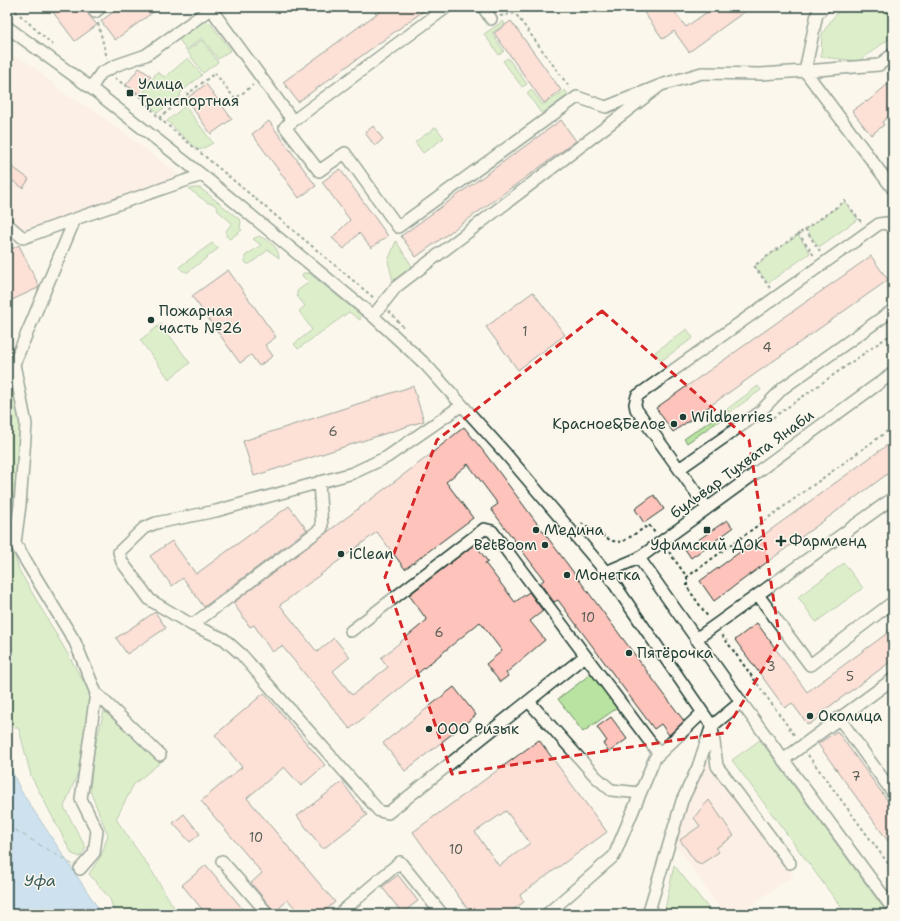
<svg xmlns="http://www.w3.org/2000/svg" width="900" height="921" viewBox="0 0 900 921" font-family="'Shantell Sans',sans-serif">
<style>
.built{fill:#fce7dd}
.green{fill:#b9e3a0;stroke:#6c906a}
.water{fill:#94c6f1;stroke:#658fa5}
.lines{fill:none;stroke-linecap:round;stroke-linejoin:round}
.ferry{stroke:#3c5f63;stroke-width:1;stroke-dasharray:5 4;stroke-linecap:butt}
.building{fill:#fec3bb;stroke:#1f3d34;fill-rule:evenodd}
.minor-casing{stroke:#1f3d34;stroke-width:14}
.path{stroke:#1f3d34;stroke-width:2;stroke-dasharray:3 3;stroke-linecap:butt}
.minor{stroke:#fbf7ec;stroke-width:11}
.marked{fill:none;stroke:#d62828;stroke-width:3;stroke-dasharray:8 5;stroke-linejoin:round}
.poi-dot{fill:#1f3d34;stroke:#fbf7ec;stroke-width:1.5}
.labels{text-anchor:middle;stroke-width:3;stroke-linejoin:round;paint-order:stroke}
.number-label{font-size:13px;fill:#575e56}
.poi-label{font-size:15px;fill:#1f3d34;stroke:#fbf7ec;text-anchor:start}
.street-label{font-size:15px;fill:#1f3d34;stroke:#fbf7ec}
.water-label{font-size:16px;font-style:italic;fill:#3c5f63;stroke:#fbf7ec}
</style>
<rect width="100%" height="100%" fill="#fbf7ec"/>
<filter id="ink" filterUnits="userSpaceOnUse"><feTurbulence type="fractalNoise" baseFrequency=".025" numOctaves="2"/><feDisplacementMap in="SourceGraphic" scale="8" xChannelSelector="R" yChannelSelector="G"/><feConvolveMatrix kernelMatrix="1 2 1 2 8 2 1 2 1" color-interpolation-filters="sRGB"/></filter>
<g filter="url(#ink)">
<path class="built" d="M 7,52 L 12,56 L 27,61 L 67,95 L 94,110 L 180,175 L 24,230 L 7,219 Z
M 706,763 L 714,767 L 794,875 L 740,914 L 723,914 L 673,841 Z"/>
<path class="green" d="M 843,7 L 893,7 L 893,36 L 859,61 L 821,57 L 822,34 L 832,19 Z
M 204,20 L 211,24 L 231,50 L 218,59 L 202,38 L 186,50 L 179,39 Z
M 503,21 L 505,24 L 492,33 L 504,51 L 499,55 L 484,34 Z
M 202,40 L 218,62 L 203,73 L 187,51 Z
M 188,58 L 202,75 L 180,93 L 181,96 L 157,113 L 145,98 L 142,95 L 157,72 L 165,77 Z
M 508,58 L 527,84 L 522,87 L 503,61 Z
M 531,89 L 543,105 L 565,90 L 568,95 L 543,113 L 541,113 L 527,93 Z
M 185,106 L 213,143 L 202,149 L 198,150 L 167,121 Z
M 436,127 L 444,138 L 423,153 L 415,142 Z
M 195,188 L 200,188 L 204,191 L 238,218 L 241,221 L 240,228 L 242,230 L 230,239 L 226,236 L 226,231 L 232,223 L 218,211 L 217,207 L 212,203 L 208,203 L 189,189 Z
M 845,202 L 858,219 L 819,247 L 806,229 Z
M 798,235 L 810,253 L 768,283 L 755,266 Z
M 259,236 C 269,241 279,247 279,258 L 268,250 L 250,264 L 247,264 L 245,262 L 245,256 L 261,245 L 253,239 Z
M 396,241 L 412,266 L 393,281 L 388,261 Z
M 212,243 L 219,248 L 188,272 C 184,272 182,271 179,267 Z
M 303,273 L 309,273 L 361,315 L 360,320 L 349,312 L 298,349 L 294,344 L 312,330 L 299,311 L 305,306 L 297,296 L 297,291 L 309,282 L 302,276 Z
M 161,324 L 190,363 L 169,379 L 140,340 Z
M 687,329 L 693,338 L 661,361 L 655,352 Z
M 758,386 L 761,390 L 729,413 L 727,409 Z
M 12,394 L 18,401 L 21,426 L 10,539 L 19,570 L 92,696 L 80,768 L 64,807 L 86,848 L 80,857 L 72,854 L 31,776 L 19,729 L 7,723 L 7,397 Z
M 723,412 L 726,416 L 687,443 L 684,439 Z
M 844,563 L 863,588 L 816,622 L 798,597 Z
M 592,673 L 617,708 L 583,732 L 558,699 Z
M 104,711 L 161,762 L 134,784 L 116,819 L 153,873 L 178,914 L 115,914 L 110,899 L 89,874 L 101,856 L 108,835 L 90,791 L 94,750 Z
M 760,740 L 888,914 L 846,914 L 732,760 Z
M 674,865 L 713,914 L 664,914 Z"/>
<path class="water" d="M 7,760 L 21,791 L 102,914 L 7,914 Z"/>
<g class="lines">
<path class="ferry" d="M 7,825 L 75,866"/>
</g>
<path class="building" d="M 49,7 L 84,7 L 86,11 L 97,25 L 75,41 Z
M 120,7 L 160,7 L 115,40 L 101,21 Z
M 386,7 L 429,7 L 298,102 L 283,82 Z
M 640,7 L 671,7 L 686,27 L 714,7 L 751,7 L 689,52 L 674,31 L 663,39 Z
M 511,21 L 561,90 L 544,103 L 494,33 Z
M 139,68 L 151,76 L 139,94 L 126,85 Z
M 889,83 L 893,88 L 893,113 L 882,122 L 884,125 L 871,135 L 852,111 L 866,101 L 867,102 Z
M 206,84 L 232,119 L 211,134 L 186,99 Z
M 561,120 L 576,141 L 416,257 L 401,236 Z
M 269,121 L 316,186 L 299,198 L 252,134 Z
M 373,126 L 383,139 L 375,146 L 365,133 Z
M 7,163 L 29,179 L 23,188 L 7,177 Z
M 340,169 L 388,236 L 371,248 L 359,233 L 344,249 L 332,238 L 350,220 L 322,182 Z
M 19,245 L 39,286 L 38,288 L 12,300 L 7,289 L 7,251 Z
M 871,256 L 888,280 L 673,432 L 656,408 Z
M 228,270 L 276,337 L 265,345 L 273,356 L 259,366 L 251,355 L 240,363 L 192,296 Z
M 533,292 L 565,335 L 518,370 L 486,327 Z
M 413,386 L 424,421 L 254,476 L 243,441 Z
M 464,427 L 484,452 L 684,721 L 669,735 L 661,724 L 654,729 L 558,600 L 554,602 L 540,583 L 544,580 L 491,509 L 498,504 L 468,464 L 446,482 L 473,518 L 405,569 L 377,532 L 280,605 L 317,652 L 334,638 L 350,657 L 333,671 L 352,695 L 388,667 L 381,658 L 427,620 L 409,595 L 475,544 L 488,562 L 485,563 L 515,602 L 529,592 L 543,611 L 530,621 L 545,640 L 506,673 L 508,676 L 500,682 L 486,664 L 502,651 L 480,622 L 350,729 L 282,646 L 272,652 L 254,625 L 250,627 L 233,603 L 427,457 Z
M 893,441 L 893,470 L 714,601 L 700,581 Z
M 654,495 L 664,509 L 644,523 L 635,509 Z
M 289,506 L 307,530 L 204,607 L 183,578 L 172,586 L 150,556 L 172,541 L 196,574 Z
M 727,520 L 733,528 L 691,558 L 685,549 Z
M 155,612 L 166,628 L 127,654 L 116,638 Z
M 757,623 L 807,692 L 893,629 L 893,660 L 818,715 L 820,717 L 808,725 L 792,703 L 785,708 L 735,640 Z
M 454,687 L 476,715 L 405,771 L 383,743 Z
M 264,693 L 325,765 L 301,786 L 284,767 L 247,798 L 335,902 L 321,914 L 300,914 L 288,900 L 275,912 L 251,883 L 262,873 L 201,801 L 242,767 L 215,735 Z
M 611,717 L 627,739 L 609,752 L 603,744 L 607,741 L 597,727 Z
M 837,731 L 893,808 L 893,848 L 818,744 Z
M 539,740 L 607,832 L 520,895 L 524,902 L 507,914 L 471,914 L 413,832 ZM 506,811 L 530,843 L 499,866 L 475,832 Z
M 342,782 L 367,815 L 323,849 L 297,816 Z
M 709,800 L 734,836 L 716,848 L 719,852 L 701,864 L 695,861 L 680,840 L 700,826 L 694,818 L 699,811 Z
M 184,814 L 200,834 L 190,842 L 173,823 Z
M 206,865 L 247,914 L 206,914 L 182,885 Z
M 398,875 L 418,901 L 402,913 L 382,887 Z"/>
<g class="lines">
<defs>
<path id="minor" d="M 91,7 L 95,12 L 101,7
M 447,7 L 285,127 L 319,171 L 345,153 L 398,227 L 577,97 L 606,107 L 661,85
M 483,7 L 491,19
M 824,7 L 817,14 L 805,71 L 879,65 L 893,54
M 211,9 L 293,121
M 7,27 L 91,88 L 202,175 L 373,316 L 426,365 L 506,454 L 606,572 L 712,726 L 717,766 L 790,863
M 91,88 L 101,73 L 117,65 L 146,55 L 213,7
M 75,219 L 14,364 L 26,424 L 20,505 L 15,543 L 75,642 L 96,693 L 81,799 L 97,831 L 94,853 L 80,869
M 7,224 L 23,238 L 75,219 L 202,175
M 373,316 L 396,287 L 661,85 L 702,73 L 761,74 L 805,71 L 893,189
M 462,405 L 387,457 L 353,473 L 216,511 L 156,523 L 144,528 L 119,552 L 122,562 L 150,600 L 192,625 L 224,639 L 242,655 L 379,811 L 388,813 L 585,656
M 679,469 L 759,413 L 783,388 L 893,310
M 707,508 L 636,409 L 635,404 L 637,396 L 879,224 L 886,223 L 893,228
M 639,558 L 741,702 L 893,909
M 606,572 L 639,558 L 893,373
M 758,595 L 810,665 L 893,602
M 192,625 L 322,528 L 319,482
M 351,631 L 484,529 L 492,531 L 659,754
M 696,639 L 893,498
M 96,693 L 160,755
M 532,705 L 596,777 L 611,790 L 640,793
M 839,718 L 893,793
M 712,726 L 741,702
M 783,760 L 893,679
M 222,861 L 268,914
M 339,914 L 400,862 L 442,914
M 547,914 L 614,856 L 655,758 L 702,713
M 648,914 L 682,801 L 698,767 L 711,728"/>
</defs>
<use href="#minor" class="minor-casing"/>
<path class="path" d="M 11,7 L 53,45
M 500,16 L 515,13 L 570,88
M 98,23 L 107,58
M 115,78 L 142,98 L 159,118 L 374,298
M 159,118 L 183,99 L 185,96 L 215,73 L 235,99 L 253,85
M 805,229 L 821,253
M 798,233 L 815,257
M 770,288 L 754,266 L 755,265 L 845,201 L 862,223
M 389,311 L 405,329
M 768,421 L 893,333
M 581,523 L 612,541 L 622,542 L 649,525 L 655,533
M 669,552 L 687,577 L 893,427
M 687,577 L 687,587 L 708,617
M 722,635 L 795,736
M 808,755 L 893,870"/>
<use href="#minor" class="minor"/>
</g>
</g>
<path d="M0 0H900V921H0ZM 602,311 L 749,440 L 780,641 L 724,733 L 452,774 L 385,577 L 437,440 Z" fill="#fbf7ec" fill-opacity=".55" fill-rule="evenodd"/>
<path class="marked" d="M 602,311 L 749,440 L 780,641 L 724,733 L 452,774 L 385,577 L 437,440 Z"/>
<g class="poi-dot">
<rect x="126" y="89" width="8" height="8" rx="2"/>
<circle cx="151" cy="320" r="4"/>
<circle cx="683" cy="417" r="4"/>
<circle cx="674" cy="424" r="4"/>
<circle cx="536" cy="530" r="4"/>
<rect x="703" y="526" width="8" height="8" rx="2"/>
<path d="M779 535h4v4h4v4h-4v4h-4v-4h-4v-4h4z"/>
<circle cx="545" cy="545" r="4"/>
<circle cx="341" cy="554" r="4"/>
<circle cx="567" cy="575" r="4"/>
<circle cx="629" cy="653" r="4"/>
<circle cx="810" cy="716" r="4"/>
<circle cx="429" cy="729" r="4"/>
</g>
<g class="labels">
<g class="number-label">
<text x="525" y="336">1</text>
<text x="767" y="352">4</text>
<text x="333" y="436">6</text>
<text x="588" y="622">10</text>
<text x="439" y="637">6</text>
<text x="771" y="671">3</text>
<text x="850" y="681">5</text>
<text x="856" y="781">7</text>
<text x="256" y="842">10</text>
<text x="456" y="854">10</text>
</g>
<g class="poi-label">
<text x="138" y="89">Улица<tspan x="138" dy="17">Транспортная</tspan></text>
<text x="159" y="316">Пожарная<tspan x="159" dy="17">часть №26</tspan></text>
<text x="691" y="422">Wildberries</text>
<text x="666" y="429" text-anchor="end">Красное&amp;Белое</text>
<text x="544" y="535">Медина</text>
<text x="789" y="546">Фармленд</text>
<text x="537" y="550" text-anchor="end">BetBoom</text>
<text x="707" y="550" text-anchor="middle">Уфимский ДОК</text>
<text x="349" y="559">iClean</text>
<text x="575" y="580">Монетка</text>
<text x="637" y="658">Пятёрочка</text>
<text x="818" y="721">Околица</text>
<text x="437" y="734">ООО Ризык</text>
</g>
<g class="street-label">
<text transform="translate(742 464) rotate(-36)" y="5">бульвар Тухвата Янаби</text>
</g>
<g class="water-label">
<text x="40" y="886">Уфа</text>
</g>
</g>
<rect width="900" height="921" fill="none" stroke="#fbf7ec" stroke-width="24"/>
<rect x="12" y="12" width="876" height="897" fill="none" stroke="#1f3d34" stroke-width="1.5" filter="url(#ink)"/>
</svg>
